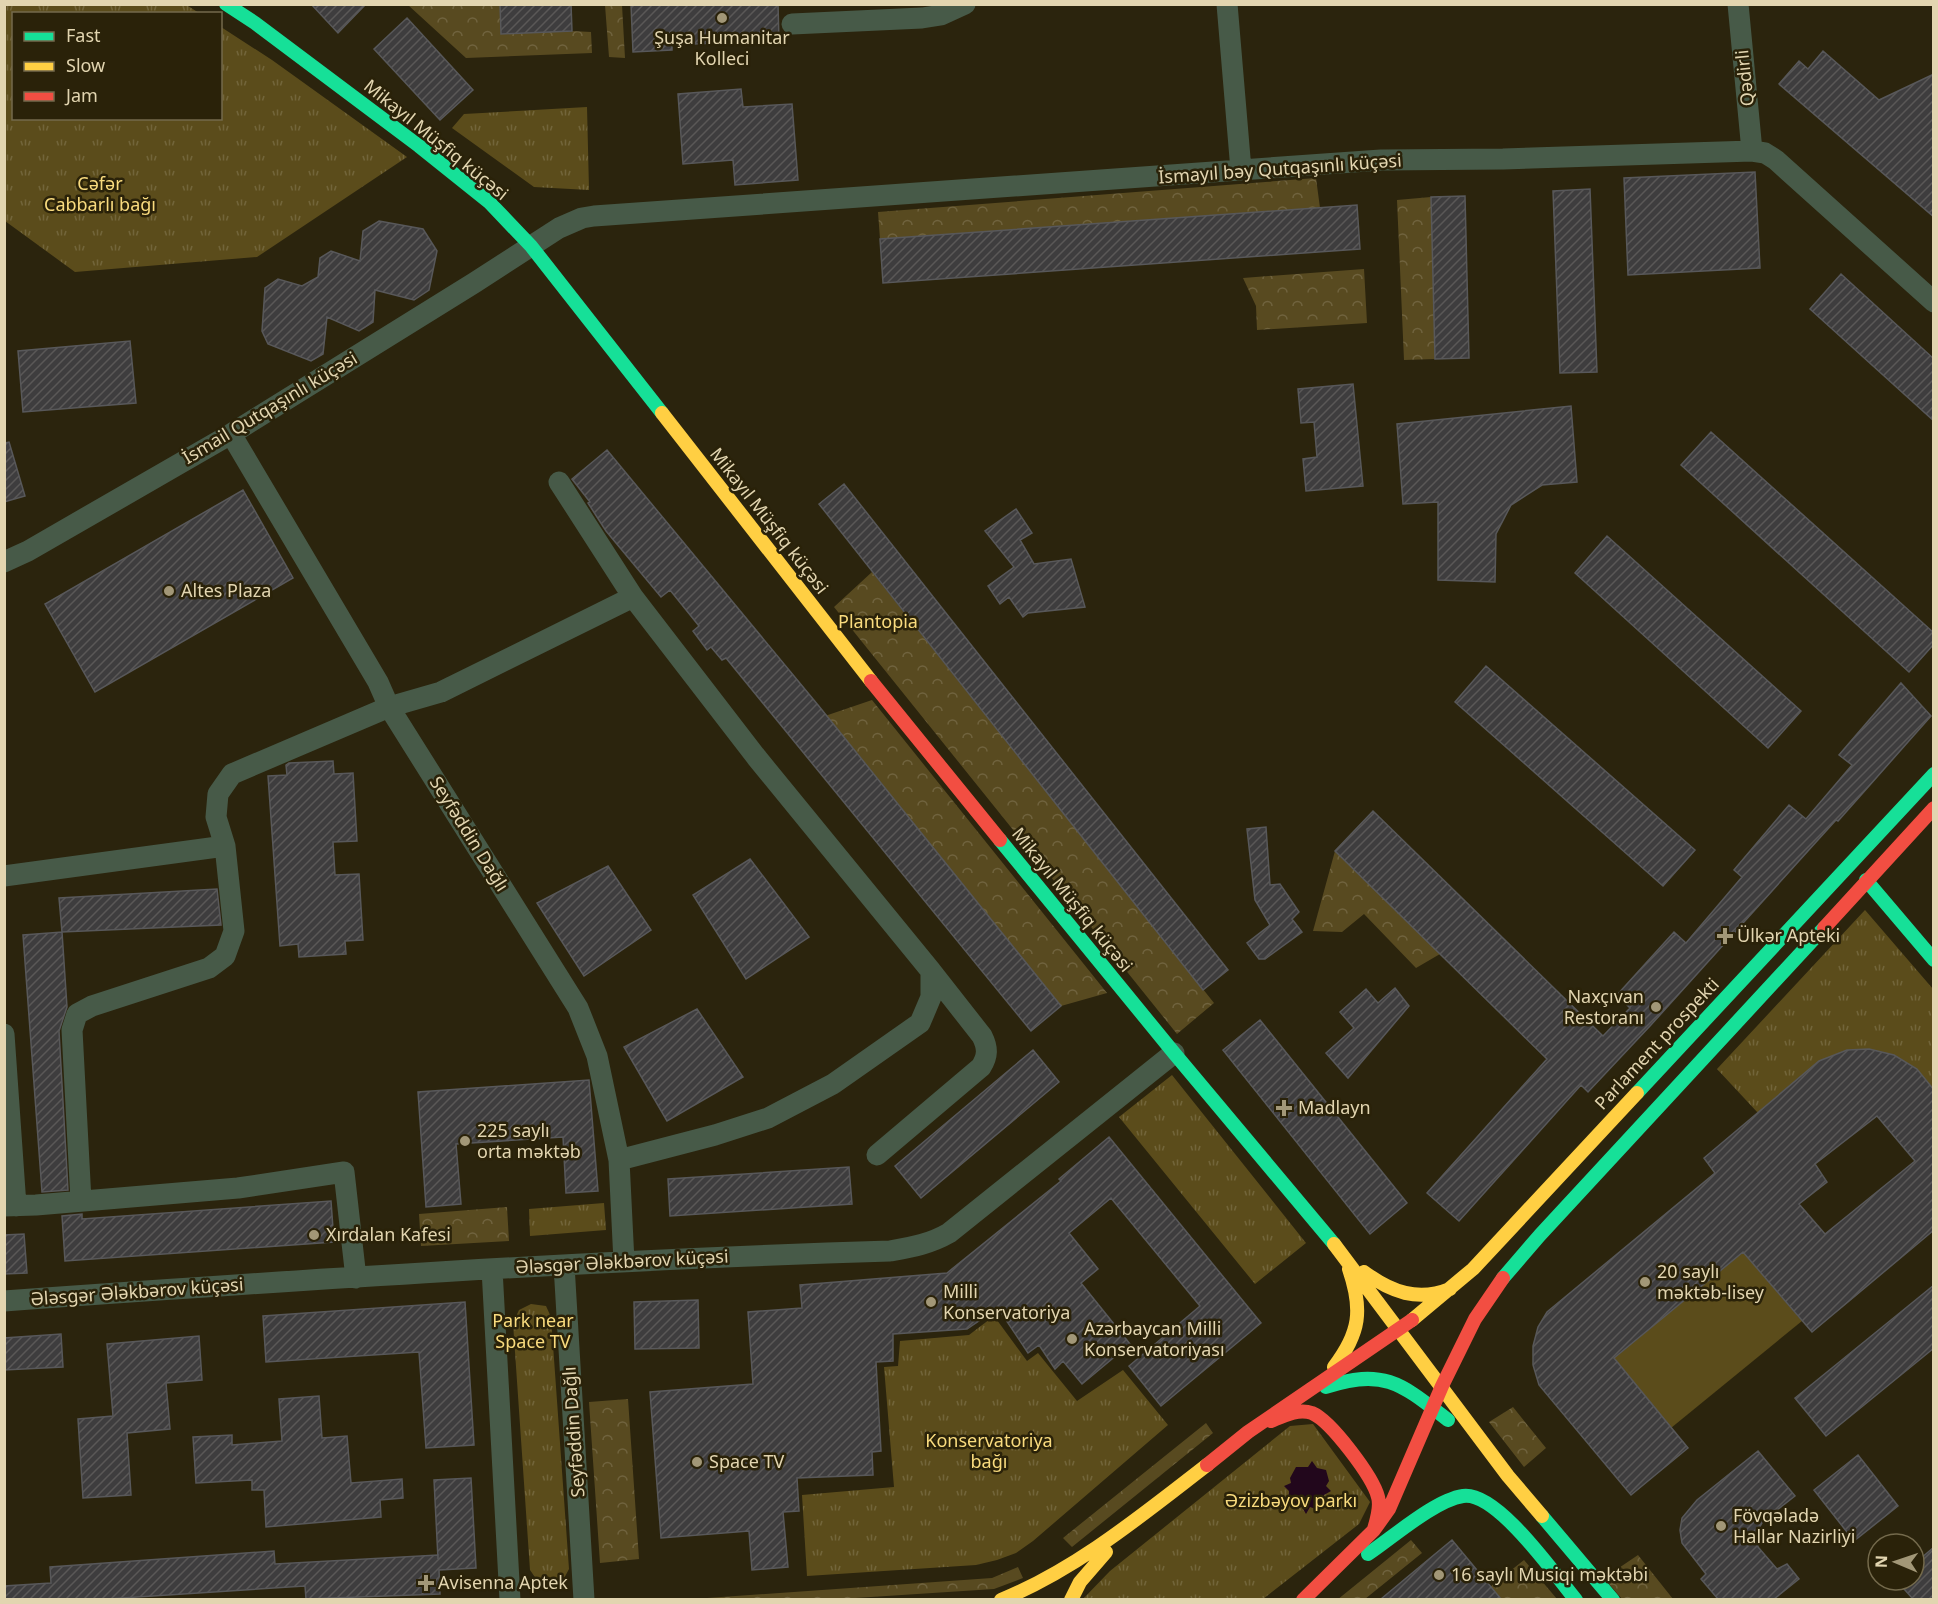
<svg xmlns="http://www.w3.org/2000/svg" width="1938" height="1604" viewBox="0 0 1938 1604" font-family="'Noto Sans',sans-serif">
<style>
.grass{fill:url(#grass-tufts)}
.forest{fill:url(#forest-crowns)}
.pitch{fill:#5b4c1b}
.water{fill:#22071c}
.building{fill:url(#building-hatch);stroke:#58585a;stroke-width:1.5;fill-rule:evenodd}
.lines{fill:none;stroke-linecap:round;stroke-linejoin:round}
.street{stroke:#475a48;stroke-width:21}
.fast{stroke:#16e098;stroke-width:14}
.slow{stroke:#ffcf43;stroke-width:14}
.jam{stroke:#f24e42;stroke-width:14}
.poi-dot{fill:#a29777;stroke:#2a2209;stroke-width:2}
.labels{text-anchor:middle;stroke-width:5;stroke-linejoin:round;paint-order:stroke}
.poi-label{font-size:18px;fill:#e2d5b0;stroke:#2a2209;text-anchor:start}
.street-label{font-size:18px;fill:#e2d5b0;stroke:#2a2209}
.park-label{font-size:18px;fill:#f9db7e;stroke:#2a2209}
</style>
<defs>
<pattern id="grass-tufts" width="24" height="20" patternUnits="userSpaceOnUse" patternTransform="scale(1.5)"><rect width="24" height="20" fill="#5b4c1b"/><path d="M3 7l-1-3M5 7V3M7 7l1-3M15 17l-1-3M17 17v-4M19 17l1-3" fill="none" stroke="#72653a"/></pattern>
<pattern id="forest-crowns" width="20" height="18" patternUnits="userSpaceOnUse" patternTransform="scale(1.5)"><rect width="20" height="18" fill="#584a20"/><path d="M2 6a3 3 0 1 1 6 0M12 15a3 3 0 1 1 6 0" fill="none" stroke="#70633e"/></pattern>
<pattern id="building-hatch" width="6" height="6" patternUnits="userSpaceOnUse" patternTransform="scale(1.5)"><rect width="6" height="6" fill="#3e3d3e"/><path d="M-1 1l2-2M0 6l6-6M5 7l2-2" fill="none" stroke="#5a5857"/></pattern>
</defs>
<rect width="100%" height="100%" fill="#2b240d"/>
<path class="grass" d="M 185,4 L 199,13 L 14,14 L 14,118 L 220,118 L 221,27 L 272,60 L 407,157 L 257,257 L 75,272 L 5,221 L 5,5 Z
M 587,107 L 589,190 L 534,187 L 452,128 L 464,114 Z
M 1865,910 L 1933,989 L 1933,1090 L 1917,1069 L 1894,1055 L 1869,1049 L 1847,1050 L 1758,1113 L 1717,1069 Z
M 1172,1075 L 1306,1243 L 1255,1284 L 1119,1117 Z
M 604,1203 L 606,1230 L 530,1236 L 529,1209 Z
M 531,1304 L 546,1306 L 551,1317 L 569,1569 L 562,1582 L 552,1585 L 539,1583 L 530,1570 L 513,1323 L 519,1310 Z
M 994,1316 L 1027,1361 L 1038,1353 L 1077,1401 L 1123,1370 L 1168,1425 L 1033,1541 L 1016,1553 L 997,1560 L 976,1565 L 807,1576 L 802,1495 L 894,1487 L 884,1367 L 898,1366 L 900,1341 L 969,1335 Z
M 1313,1424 L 1370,1502 L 1359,1524 L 1263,1599 L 1082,1600 L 1110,1571 L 1290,1426 Z"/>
<path class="forest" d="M 408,5 L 500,5 L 501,34 L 572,31 L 591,32 L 592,53 L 466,58 Z
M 605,5 L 622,5 L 625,58 L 609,57 Z
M 1316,178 L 1320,208 L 880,239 L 878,212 Z
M 1431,197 L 1435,359 L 1404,360 L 1397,200 Z
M 1364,269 L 1367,323 L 1257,330 L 1256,306 L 1243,278 Z
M 872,572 L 1214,1003 L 1177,1034 L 834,607 Z
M 872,700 L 1107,993 L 1061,1006 L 825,716 Z
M 1335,851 L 1440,954 L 1416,968 L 1364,914 L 1342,932 L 1313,931 Z
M 507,1207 L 509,1241 L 421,1246 L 419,1214 Z
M 628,1399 L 639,1559 L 600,1563 L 589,1402 Z
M 1513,1407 L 1546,1448 L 1524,1467 L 1489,1422 Z
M 1206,1423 L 1213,1433 L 1072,1547 L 1063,1538 Z
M 1411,1540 L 1422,1553 L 1365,1599 L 1337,1600 Z
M 1638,1555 L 1673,1599 L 1622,1599 L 1604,1578 Z
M 1524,1560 L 1557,1599 L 1501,1599 L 1490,1587 Z
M 1018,1567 L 1023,1578 L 994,1589 L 840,1599 L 679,1600 L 992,1578 Z"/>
<path class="pitch" d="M 1743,1252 L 1802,1321 L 1671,1428 L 1614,1358 Z"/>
<path class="water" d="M 1312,1461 L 1317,1468 L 1326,1470 L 1329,1481 L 1326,1486 L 1331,1491 L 1324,1495 L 1324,1506 L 1316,1509 L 1310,1507 L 1306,1514 L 1302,1507 L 1295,1508 L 1288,1501 L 1289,1491 L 1284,1486 L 1291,1483 L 1290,1478 L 1296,1467 L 1308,1467 Z"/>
<path class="building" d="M 311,4 L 366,4 L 338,33 Z
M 500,4 L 571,4 L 572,31 L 501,34 Z
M 631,4 L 778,4 L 779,40 L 672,45 L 672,50 L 633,52 Z
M 407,18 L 473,90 L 440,120 L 374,49 Z
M 1823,51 L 1879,100 L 1934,74 L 1934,217 L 1779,84 L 1799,61 L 1808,69 Z
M 741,89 L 743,107 L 792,104 L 798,180 L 735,185 L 733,160 L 683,164 L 678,94 Z
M 1755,172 L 1760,268 L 1628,275 L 1624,178 Z
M 1590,189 L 1597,372 L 1560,373 L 1553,191 Z
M 1465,196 L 1469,358 L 1435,359 L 1431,197 Z
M 1357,205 L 1360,249 L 883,283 L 880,239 Z
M 379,221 L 423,229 L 437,251 L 429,290 L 414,300 L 375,290 L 373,322 L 359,331 L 327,317 L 323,354 L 311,361 L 268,344 L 262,331 L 265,288 L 278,279 L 302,286 L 318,277 L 320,258 L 331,251 L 360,261 L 363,231 Z
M 1841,274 L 1934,359 L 1934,421 L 1810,309 Z
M 130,341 L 136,403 L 23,412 L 18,351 Z
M 1353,384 L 1363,486 L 1306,491 L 1303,459 L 1317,457 L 1314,422 L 1301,423 L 1298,389 Z
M 1571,406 L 1577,482 L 1542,485 L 1511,505 L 1496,534 L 1495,582 L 1438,580 L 1438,502 L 1403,504 L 1397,424 Z
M 1711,432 L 1934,633 L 1934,644 L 1909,672 L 1681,465 Z
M 9,442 L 25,496 L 4,502 L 4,443 Z
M 607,450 L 818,705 L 1061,1006 L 1031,1031 L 726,658 L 722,660 L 711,647 L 707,650 L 693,631 L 699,626 L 670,590 L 661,597 L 606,531 L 588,503 L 590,502 L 572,479 Z
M 844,484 L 1228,970 L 1203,990 L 819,504 Z
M 243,490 L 293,578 L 95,692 L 45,604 Z
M 1016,509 L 1032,533 L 1020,540 L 1034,564 L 1071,559 L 1085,607 L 1028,613 L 1023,617 L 1009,597 L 1000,604 L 988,586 L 1014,567 L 985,531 Z
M 1607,536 L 1801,711 L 1768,748 L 1575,573 Z
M 1486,666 L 1695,850 L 1663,886 L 1455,702 Z
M 1901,683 L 1931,716 L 1838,821 L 1836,820 L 1650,1026 L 1588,1092 L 1581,1085 L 1459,1221 L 1427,1193 L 1547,1059 L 1335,851 L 1373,811 L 1603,1036 L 1630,1008 L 1617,995 L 1674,932 L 1686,943 L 1742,877 L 1734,870 L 1789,805 L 1806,819 L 1852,765 L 1839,755 Z
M 333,761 L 334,774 L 353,773 L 357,841 L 333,842 L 335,875 L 359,874 L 363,940 L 345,941 L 346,954 L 299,957 L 298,944 L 280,946 L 268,776 L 287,775 L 286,765 L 289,763 Z
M 1266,827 L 1270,885 L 1280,884 L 1299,912 L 1292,919 L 1302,932 L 1265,959 L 1259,959 L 1247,943 L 1270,925 L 1255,900 L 1247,829 Z
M 750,859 L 809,937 L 746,979 L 693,895 Z
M 608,866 L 651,930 L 584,976 L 537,903 Z
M 217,889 L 221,925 L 62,932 L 59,898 Z
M 62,932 L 67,1007 L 59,1031 L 68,1190 L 42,1192 L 23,935 Z
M 1395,988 L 1409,1006 L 1348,1078 L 1326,1053 L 1354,1028 L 1340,1012 L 1366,989 L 1378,1003 Z
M 697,1009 L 743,1077 L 667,1121 L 624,1047 Z
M 1260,1020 L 1407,1203 L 1370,1234 L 1223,1050 Z
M 1869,1049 L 1894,1055 L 1917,1069 L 1934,1090 L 1934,1230 L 1812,1332 L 1743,1252 L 1614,1358 L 1688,1448 L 1631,1495 L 1539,1385 L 1533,1365 L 1533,1346 L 1538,1327 L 1547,1312 L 1715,1173 L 1704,1158 L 1819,1061 L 1847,1050 ZM 1877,1116 L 1915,1161 L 1825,1234 L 1799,1204 L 1827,1182 L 1815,1164 Z
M 1033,1050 L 1059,1082 L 921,1198 L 895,1166 Z
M 589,1080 L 598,1191 L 566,1193 L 563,1137 L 456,1144 L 461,1204 L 426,1207 L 418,1092 Z
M 1109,1137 L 1261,1323 L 1161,1406 L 1129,1366 L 1200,1306 L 1111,1198 L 1069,1233 L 1098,1269 L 1081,1283 L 1130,1344 L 1082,1384 L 1063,1361 L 1055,1369 L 1039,1345 L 1028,1353 L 998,1308 L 967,1329 L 893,1334 L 893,1361 L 876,1362 L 881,1451 L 872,1452 L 873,1475 L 797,1478 L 799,1511 L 783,1512 L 788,1567 L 752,1570 L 749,1531 L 661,1538 L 650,1392 L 753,1384 L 748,1312 L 802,1308 L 800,1285 L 947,1273 L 1061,1181 L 1059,1179 Z
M 849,1167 L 852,1204 L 670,1216 L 668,1179 Z
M 331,1201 L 334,1242 L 65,1261 L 62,1216 L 82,1214 L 82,1219 Z
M 24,1234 L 27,1273 L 4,1274 L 4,1235 Z
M 1934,1285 L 1934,1348 L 1826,1436 L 1795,1398 Z
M 698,1300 L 699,1348 L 635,1349 L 634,1302 Z
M 465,1302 L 474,1445 L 426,1448 L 419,1352 L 266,1362 L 263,1316 Z
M 61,1334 L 63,1367 L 4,1370 L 4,1338 Z
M 199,1336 L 202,1380 L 166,1383 L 170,1429 L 127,1433 L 131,1495 L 83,1498 L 78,1419 L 113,1416 L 107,1344 Z
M 319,1396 L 322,1438 L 347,1436 L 351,1483 L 402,1479 L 403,1498 L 380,1500 L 381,1517 L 266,1527 L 264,1490 L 252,1490 L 252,1480 L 196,1483 L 193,1437 L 232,1435 L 232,1445 L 282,1441 L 279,1399 Z
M 1758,1451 L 1795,1496 L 1763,1521 L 1757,1532 L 1758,1547 L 1777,1569 L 1787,1564 L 1799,1579 L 1774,1599 L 1718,1599 L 1701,1579 L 1706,1574 L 1682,1543 L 1680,1530 L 1682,1518 L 1697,1500 Z
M 1858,1455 L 1898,1506 L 1854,1541 L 1814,1490 Z
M 471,1478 L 476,1568 L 439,1570 L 440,1594 L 306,1599 L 305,1586 L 107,1599 L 4,1599 L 4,1586 L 51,1583 L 50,1567 L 274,1551 L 275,1564 L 438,1555 L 438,1559 L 434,1480 Z
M 1452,1540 L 1501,1599 L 1381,1599 L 1429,1559 Z
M 1934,1547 L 1934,1599 L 1913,1599 L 1896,1580 L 1914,1580 L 1914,1564 Z"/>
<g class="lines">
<path class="street" d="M 1227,4 L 1241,170
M 1738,4 L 1752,151
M 792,24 L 922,18 L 941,15 L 965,4
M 231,434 L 378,682 L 389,707 L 578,1008 L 597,1056 L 619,1160 L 624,1262
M 559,482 L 633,597 L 757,758 L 931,971 L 931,997 L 920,1023 L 833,1084 L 768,1118 L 715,1135 L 619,1160
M 4,562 L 28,551 L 231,434 L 474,283 L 559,228 L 582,218 L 594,216 L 1381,160 L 1503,159 L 1752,151 L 1765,153 L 1776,160 L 1934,302
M 4,876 L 225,846
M 4,1034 L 16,1206
M 877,1155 L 981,1067 C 988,1056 988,1048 982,1036 L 931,971
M 81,1201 L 72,1030 L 77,1014 L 92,1006 L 209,968 L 225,956 L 234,931 L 225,846 L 216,817 L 218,794 L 232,774 L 389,707 L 441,692 L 633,597
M 4,1206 L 36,1205 L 238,1188 L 344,1172 L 356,1278
M 564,1265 L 584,1600
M 492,1269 L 510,1600
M 4,1301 C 299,1280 594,1260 890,1251 C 912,1247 930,1244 949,1233 L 1174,1053"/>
<path class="fast" d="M 226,4 L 255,23 L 419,146 L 489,202 L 531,246 L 662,413
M 1000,840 L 1174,1053 L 1334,1244
M 1866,880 L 1934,960
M 1637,1093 L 1934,774
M 1503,1278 L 1540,1235 L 1824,928
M 1326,1387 C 1384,1367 1403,1385 1448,1420
M 1542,1516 L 1613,1600
M 1368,1554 C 1392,1538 1435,1500 1463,1496 C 1497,1491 1555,1575 1576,1600"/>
<path class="slow" d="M 662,413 L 871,681
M 1334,1244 L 1508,1476 L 1542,1516
M 1364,1272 C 1391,1292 1418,1302 1450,1289
M 1412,1320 L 1473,1269 L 1637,1093
M 1334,1367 C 1360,1333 1363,1310 1349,1269
M 1001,1600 C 1077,1569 1142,1515 1207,1465
M 1071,1600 L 1080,1582 L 1106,1552"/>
<path class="jam" d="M 871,681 L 1000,840
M 1824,928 L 1934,808
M 1271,1421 C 1283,1416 1298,1408 1312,1413 C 1331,1421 1373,1477 1378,1497 C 1381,1507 1377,1519 1374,1529
M 1207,1465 L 1248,1432 L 1412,1320
M 1303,1600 L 1374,1530 L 1389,1509 L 1442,1386 L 1475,1319 L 1503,1278"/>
</g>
<g class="poi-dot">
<circle cx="722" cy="18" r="6"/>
<circle cx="169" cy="591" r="6"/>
<path d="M1722 927h6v6h6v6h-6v6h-6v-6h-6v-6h6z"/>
<circle cx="1656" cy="1007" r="6"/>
<path d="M1281 1099h6v6h6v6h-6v6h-6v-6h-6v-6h6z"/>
<circle cx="465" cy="1141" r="6"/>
<circle cx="314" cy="1235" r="6"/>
<circle cx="1645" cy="1282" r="6"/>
<circle cx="931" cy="1302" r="6"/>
<circle cx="1072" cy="1339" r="6"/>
<circle cx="697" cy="1462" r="6"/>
<circle cx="1721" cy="1526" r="6"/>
<circle cx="1439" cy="1575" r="6"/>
<path d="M423 1574h6v6h6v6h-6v6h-6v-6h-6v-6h6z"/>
</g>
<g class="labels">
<g class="poi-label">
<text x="722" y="44" text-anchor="middle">Şuşa Humanitar<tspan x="722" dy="21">Kolleci</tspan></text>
<text x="181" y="597">Altes Plaza</text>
<text x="1737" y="942">Ülkər Apteki</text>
<text x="1644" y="1003" text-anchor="end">Naxçıvan<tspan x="1644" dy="21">Restoranı</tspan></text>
<text x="1298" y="1114">Madlayn</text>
<text x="477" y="1137">225 saylı<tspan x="477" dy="21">orta məktəb</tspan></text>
<text x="326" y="1241">Xırdalan Kafesi</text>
<text x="1657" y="1278">20 saylı<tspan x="1657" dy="21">məktəb-lisey</tspan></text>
<text x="943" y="1298">Milli<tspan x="943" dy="21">Konservatoriya</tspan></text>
<text x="1084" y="1335">Azərbaycan Milli<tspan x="1084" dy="21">Konservatoriyası</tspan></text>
<text x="709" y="1468">Space TV</text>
<text x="1733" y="1522">Fövqəladə<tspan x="1733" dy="21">Hallar Nazirliyi</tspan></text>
<text x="1451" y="1581">16 saylı Musiqi məktəbi</text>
<text x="438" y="1589">Avisenna Aptek</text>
</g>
<g class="street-label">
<text transform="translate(1745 78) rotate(-96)" y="6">Qədirli</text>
<text transform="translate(436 140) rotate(39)" y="6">Mikayıl Müşfiq küçəsi</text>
<text transform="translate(1280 169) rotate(-4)" y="6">İsmayıl bəy Qutqaşınlı küçəsi</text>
<text transform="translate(270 408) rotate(-31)" y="6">İsmail Qutqaşınlı küçəsi</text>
<text transform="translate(769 521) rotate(52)" y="6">Mikayıl Müşfiq küçəsi</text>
<text transform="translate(469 834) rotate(58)" y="6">Seyfəddin Dağlı</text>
<text transform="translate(1072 900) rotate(51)" y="6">Mikayıl Müşfiq küçəsi</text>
<text transform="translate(1657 1044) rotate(-47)" y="6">Parlament prospekti</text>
<text transform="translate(622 1262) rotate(-3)" y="6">Ələsgər Ələkbərov küçəsi</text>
<text transform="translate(137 1292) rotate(-4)" y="6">Ələsgər Ələkbərov küçəsi</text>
<text transform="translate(574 1432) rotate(-94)" y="6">Seyfəddin Dağlı</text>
</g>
<g class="park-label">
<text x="100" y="190">Cəfər<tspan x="100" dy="21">Cabbarlı bağı</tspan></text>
<text x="878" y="628">Plantopia</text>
<text x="533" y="1327">Park near<tspan x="533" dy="21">Space TV</tspan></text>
<text x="989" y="1447">Konservatoriya<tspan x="989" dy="21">bağı</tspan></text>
<text x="1291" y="1507">Əzizbəyov parkı</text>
</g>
</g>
<rect width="1938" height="1604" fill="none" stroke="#e2d5b0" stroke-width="12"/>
<rect x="12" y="12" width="210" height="108" fill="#2a2209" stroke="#746a4c" stroke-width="1.5"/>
<rect x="24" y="32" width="30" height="9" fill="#16e098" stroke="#746a4c" stroke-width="1.5"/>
<text x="66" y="42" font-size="18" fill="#e2d5b0">Fast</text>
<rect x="24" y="62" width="30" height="9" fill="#ffcf43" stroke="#746a4c" stroke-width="1.5"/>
<text x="66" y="72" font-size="18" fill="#e2d5b0">Slow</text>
<rect x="24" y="92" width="30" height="9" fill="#f24e42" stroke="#746a4c" stroke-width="1.5"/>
<text x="66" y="102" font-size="18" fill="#e2d5b0">Jam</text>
<g transform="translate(1896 1562) rotate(272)"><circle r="28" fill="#2a2209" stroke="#746a4c" stroke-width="1.5"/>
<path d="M0-4.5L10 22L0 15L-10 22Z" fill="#a29777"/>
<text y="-9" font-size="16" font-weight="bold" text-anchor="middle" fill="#e2d5b0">N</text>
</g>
</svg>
